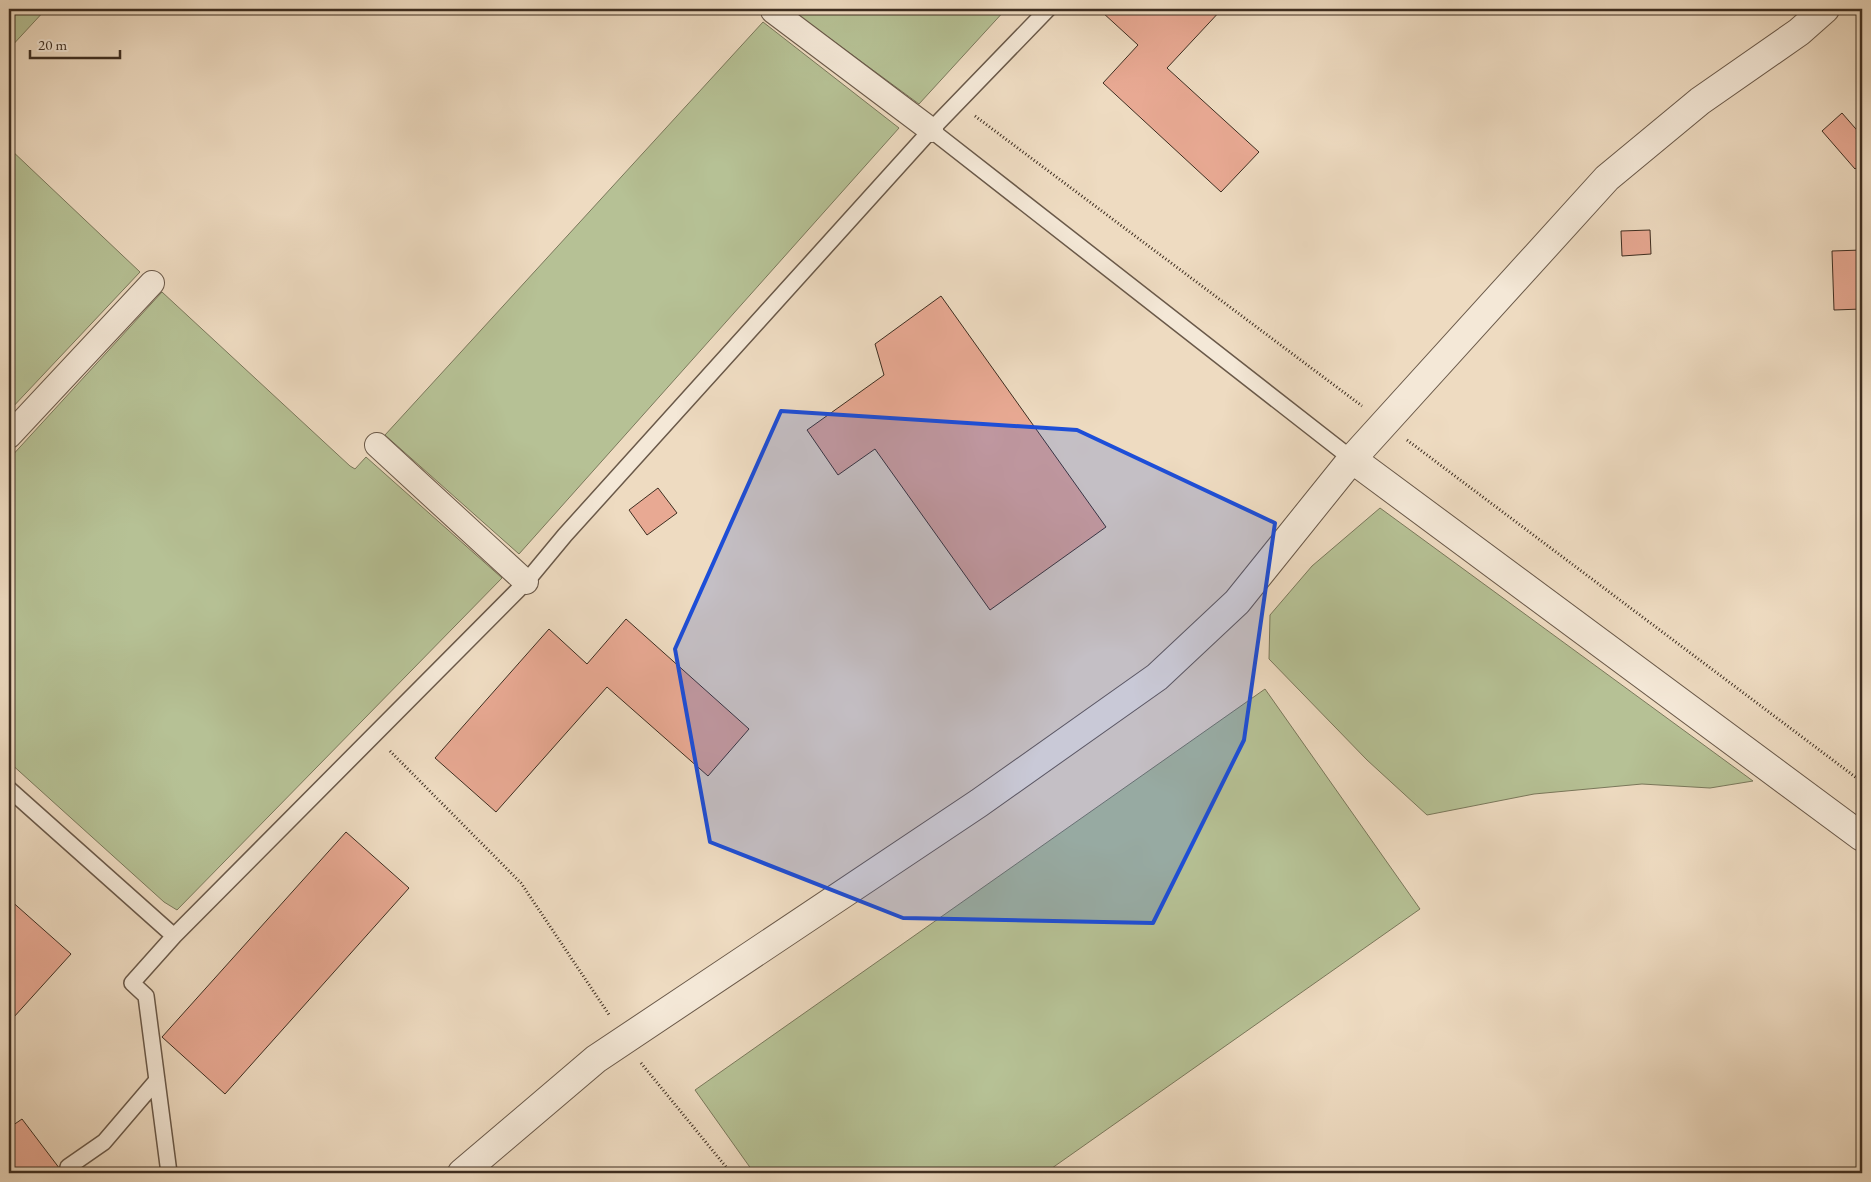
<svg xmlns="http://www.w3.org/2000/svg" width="1871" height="1182" viewBox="0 0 1871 1182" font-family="'EB Garamond',serif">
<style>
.green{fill:#b6c195;stroke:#7a785b}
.building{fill:#e8a993;stroke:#3e2e21}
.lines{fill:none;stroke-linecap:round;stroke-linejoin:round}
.service-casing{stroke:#6a5949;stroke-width:18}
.pedestrian-casing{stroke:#6a5949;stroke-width:26}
.minor-casing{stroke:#6a5949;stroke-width:30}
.path{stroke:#3e2e21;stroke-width:3;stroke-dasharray:1 2.5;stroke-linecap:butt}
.service{stroke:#f4e8d7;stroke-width:15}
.pedestrian{stroke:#f4e8d7;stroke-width:24}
.minor{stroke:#f4e8d7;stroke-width:28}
.marked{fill:#1d4ed8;fill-opacity:0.2;stroke:#1d4ed8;stroke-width:4;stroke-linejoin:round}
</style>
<rect width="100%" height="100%" fill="#eedbc1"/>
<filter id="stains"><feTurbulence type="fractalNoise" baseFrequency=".004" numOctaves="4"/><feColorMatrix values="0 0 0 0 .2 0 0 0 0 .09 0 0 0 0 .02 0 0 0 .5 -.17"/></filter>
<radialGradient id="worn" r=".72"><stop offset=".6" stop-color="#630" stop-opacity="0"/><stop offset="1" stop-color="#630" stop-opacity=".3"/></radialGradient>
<path class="green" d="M 9,9 L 46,9 L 9,49 Z
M 790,9 L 1006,9 L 919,104 Z
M 763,22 L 899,128 L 519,554 L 385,435 Z
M 9,148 L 140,272 L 9,411 Z
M 162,292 L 350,466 L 355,469 L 366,457 L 502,578 L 177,910 L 164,902 L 9,762 L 9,459 Z
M 1380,508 L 1753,781 L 1710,788 L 1642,784 L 1534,794 L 1427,815 L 1367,760 L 1269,659 L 1270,615 L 1312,566 Z
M 1265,689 L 1420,909 L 1045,1173 L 754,1173 L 695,1090 Z"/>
<path class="building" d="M 1104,9 L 1222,9 L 1167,68 L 1259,152 L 1221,192 L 1103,83 L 1138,45 L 1102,12 Z
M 1842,113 L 1862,136 L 1862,163 L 1855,169 L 1822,131 Z
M 1650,230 L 1651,254 L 1622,256 L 1621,231 Z
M 1862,250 L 1862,309 L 1834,310 L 1832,251 Z
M 941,296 L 1106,527 L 990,610 L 875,449 L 838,475 L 807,430 L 884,375 L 875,344 Z
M 658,488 L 677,513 L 647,535 L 629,510 Z
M 626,619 L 749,729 L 708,776 L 607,687 L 496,812 L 435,758 L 549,629 L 587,664 Z
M 346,832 L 409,888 L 225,1094 L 162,1037 Z
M 9,899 L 71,954 L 13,1018 L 9,1014 Z
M 22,1119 L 63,1173 L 9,1173 L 9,1128 Z"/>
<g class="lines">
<defs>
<path id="service" d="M 931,130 L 1352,459
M 9,789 L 174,936
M 68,1167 L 104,1142 L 157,1080
M 169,1173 L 146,996 L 132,983 L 174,936 L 526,582 L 565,535 L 931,130 L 1048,9"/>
<path id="pedestrian" d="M 773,11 L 931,130
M 9,436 L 152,283
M 377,445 L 526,582"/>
<path id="minor" d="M 1352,459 L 1862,837
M 462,1173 L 596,1059 L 979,803 L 1157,677 L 1237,602 L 1352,459 L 1607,178 L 1700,101 L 1799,32 L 1825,9"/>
</defs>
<use href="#service" class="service-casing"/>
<use href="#pedestrian" class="pedestrian-casing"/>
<use href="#minor" class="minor-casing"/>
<path class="path" d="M 975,116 L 1362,406
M 1407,440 L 1862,782
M 390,751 L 521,883 L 610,1016
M 641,1063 L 731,1173"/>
<use href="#service" class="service"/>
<use href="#pedestrian" class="pedestrian"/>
<use href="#minor" class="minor"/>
</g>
<path class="marked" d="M 781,411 L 1077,430 L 1275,523 L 1244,740 L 1153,923 L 903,918 L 710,842 L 675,649 Z"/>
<rect width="1871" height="1182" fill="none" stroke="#eedbc1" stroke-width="30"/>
<rect x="10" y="10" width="1851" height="1162" fill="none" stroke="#3e2e21" stroke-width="2.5"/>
<rect x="15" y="15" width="1841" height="1152" fill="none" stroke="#3e2e21"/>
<path d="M30 50v8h90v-8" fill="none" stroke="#3e2e21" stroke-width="2.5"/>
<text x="38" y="50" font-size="15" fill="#3e2e21" stroke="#f4e8d7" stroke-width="4" paint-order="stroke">20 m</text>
<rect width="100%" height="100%" filter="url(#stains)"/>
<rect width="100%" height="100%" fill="url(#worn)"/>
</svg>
